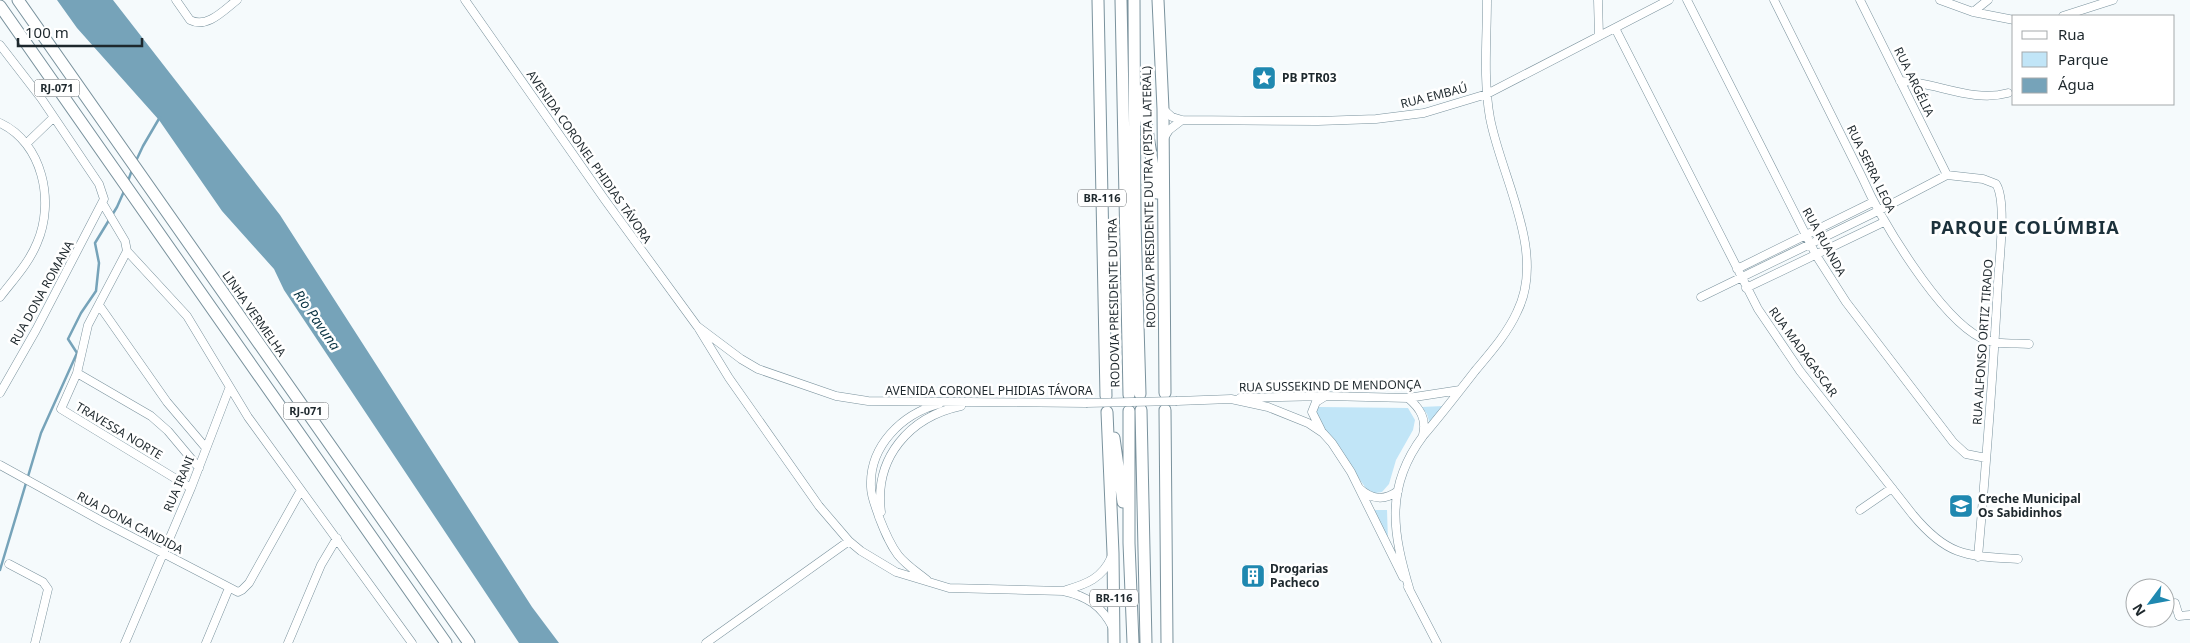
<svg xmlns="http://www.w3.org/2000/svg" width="2190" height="643" viewBox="0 0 2190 643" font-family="'Noto Sans',sans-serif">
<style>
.green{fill:#c1e5f7}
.water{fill:#76a3b9}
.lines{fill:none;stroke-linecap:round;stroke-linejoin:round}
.stream{stroke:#76a3b9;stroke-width:2.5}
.minor-casing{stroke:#7a929d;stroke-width:9}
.highway-casing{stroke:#7a929d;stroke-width:13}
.minor{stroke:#fff;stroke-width:8}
.highway{stroke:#fff;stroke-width:11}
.minor-bridge-casing{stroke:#7a929d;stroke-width:9;stroke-linecap:butt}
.minor-bridge{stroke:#fff;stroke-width:8}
.labels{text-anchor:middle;stroke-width:5;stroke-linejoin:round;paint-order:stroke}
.shield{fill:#fff;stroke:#62686c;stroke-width:1}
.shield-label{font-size:11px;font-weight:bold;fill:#1e282d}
.poi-label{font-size:12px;font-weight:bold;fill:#1e282d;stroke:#fff;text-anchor:start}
.street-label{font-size:12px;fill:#1e282d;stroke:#fff}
.water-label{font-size:14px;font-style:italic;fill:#0a3444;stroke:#fff}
.district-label{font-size:18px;font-weight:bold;letter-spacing:1px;fill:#1c313b;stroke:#fff}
</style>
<rect width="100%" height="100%" fill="#f5fafc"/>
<path class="green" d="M 1444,406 L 1430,425 L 1427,414 L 1421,407 Z
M 1319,407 L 1408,408 L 1415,420 L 1413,430 L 1396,460 L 1389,484 L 1382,492 L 1370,494 L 1315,417 L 1316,409 Z
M 1373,510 L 1387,510 L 1388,541 Z"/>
<path class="water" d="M 57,0 L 113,0 L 280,215 L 532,607 L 559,643 L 519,643 L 284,290 L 274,269 L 222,211 L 159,120 L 77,28 Z"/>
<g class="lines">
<path class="stream" d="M 135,163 L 143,146 L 160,117
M 128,181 L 132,170
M 0,570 L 41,433 L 77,353 L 68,339 L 81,313 L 96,291 L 99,263 L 95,243 L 117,207 L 125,189"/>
<defs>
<path id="minor" d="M 176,0 L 190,20 C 207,29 224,10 237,0
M 465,0 L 605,200 L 697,326 L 741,359 L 758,369 L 836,396 L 868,401 L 1086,403
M 1598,0 L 1599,36
M 1687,0 L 1816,255 L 1846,302 L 1953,442 L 1966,454 L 1986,458
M 1774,0 L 1862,177 C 1881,220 1939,317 1981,338 C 1994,345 2014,343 2029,344
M 1860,0 L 1947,175
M 1940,0 L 1973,12 L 2014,20
M 1973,12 L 1988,0
M 2063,16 L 2113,0
M 1615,28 L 1758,309 L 1800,371 L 1913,515 C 1948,557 1967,556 2018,559
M 0,45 L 41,98 L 99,184 L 104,199 L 36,330 L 0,393
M 1900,81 C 1936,82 1972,103 2008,93
M 1163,109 L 1172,117 L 1182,120 L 1318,121 L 1376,119 L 1424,113 L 1487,94 L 1669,0
M 0,123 C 43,143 55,202 37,243 C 29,263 13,280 0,297
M 1164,138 L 1169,130 L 1182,120
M 26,144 L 53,118
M 103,204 L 125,241 L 127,251 L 187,316 L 248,417 L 412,643
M 127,251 L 88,325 L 77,373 L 61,409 L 191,488
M 1737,269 L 1873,202
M 1746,288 L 1884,222
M 1701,297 L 1878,211 L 1947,175 L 1983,179 L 1996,184 C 2007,200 1999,262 1998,283 C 1993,374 1986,466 1978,557
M 99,305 L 167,402 L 206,448
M 699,329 L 729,378 L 819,506 L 849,541 L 861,551 L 896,572 L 949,588 L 1063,591 C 1087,596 1102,606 1113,628
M 77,373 L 151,416 L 168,431 L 199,468
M 1240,398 L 1326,396 L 1408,398 L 1460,390
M 1408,398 C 1420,408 1427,419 1423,435
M 1177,401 L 1231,399 L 1268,407 L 1308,423 L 1323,433 L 1332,443 L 1351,472 L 1403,577
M 1321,430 L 1312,412 L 1316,402 L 1324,397
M 0,465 L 105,523 L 238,592 L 242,590 L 249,583 L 301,490
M 1359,488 C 1372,500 1384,501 1398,491
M 1860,510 L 1892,488 L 1894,491
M 881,512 C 874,458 909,417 961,406
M 9,564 L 43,582 L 48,589 L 35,643
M 927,580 C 917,572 906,565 898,555 C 889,543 884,530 879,517 C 876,507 871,497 871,487 C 869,446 902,414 939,404
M 1408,587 L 1437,643
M 1066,590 C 1087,584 1102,578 1111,558
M 1410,591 C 1393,534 1384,488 1423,436 C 1441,415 1458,393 1475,371 C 1490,353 1507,334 1517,312 C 1547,253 1501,177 1490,118 C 1483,79 1487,39 1487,0
M 2175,603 L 2179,616 L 2190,615
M 125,643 L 191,488 L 229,389
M 206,643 L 229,588
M 288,643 L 321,565 L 337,538
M 706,643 L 849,541"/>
<path id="highway" d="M 18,0 L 469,643
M 1098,0 L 1106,396
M 1121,0 L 1129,395
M 1134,0 L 1135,222 L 1140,394
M 1158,0 L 1163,109 L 1165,393
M 0,6 L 446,643
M 1141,91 L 1157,193
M 1141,410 L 1146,643
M 1165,410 L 1167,643
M 1129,411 L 1129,543 L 1133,643
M 1107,412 L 1113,553 L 1114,643
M 1114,438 L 1123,502"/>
</defs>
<use href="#minor" class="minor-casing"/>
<use href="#highway" class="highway-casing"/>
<use href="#minor" class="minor"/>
<use href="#highway" class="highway"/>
<defs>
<path id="minor-bridge" d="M 1086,403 L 1177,401"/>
</defs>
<use href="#minor-bridge" class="minor-bridge-casing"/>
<use href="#minor-bridge" class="minor-bridge"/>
</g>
<defs>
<symbol id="sight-square" viewBox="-11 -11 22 22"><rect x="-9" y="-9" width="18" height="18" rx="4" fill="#1f88b0" stroke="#fff"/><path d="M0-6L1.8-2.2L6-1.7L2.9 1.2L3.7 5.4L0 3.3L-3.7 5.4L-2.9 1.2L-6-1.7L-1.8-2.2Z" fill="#fff"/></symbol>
<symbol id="school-square" viewBox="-11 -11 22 22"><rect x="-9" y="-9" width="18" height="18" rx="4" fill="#1f88b0" stroke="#fff"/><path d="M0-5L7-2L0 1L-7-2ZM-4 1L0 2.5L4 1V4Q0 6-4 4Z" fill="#fff"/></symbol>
<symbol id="building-square" viewBox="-11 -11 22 22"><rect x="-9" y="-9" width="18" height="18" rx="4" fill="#1f88b0" stroke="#fff"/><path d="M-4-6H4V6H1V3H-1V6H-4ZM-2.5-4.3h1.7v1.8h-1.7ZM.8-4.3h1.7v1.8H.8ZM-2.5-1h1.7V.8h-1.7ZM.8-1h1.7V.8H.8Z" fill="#fff"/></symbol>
</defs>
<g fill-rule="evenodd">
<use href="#sight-square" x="1250" y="64" width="28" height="28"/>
<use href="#school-square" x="1947" y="492" width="28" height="28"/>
<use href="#building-square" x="1239" y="562" width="28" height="28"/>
</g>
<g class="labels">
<g class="shield">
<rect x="34.5" y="79.5" width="45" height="17" rx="4"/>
<rect x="1078" y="189.5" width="48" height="17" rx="4"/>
<rect x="283.5" y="402.5" width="45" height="17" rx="4"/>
<rect x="1090" y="589.5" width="48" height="17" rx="4"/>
</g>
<g class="shield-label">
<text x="57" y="92">RJ-071</text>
<text x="1102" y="202">BR-116</text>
<text x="306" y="415">RJ-071</text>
<text x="1114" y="602">BR-116</text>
</g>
<g class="poi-label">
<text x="1282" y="82">PB PTR03</text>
<text x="1978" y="503">Creche Municipal<tspan x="1978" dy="14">Os Sabidinhos</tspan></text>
<text x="1270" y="573">Drogarias<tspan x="1270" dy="14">Pacheco</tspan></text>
</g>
<g class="street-label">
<text transform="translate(1914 82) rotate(64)" y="4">RUA ARGÉLIA</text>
<text transform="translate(1434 96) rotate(-14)" y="4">RUA EMBAÚ</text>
<text transform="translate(589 157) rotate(55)" y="4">AVENIDA CORONEL PHIDIAS TÁVORA</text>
<text transform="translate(1871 169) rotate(64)" y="4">RUA SERRA LEOA</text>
<text transform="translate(1149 197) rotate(-91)" y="4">RODOVIA PRESIDENTE DUTRA (PISTA LATERAL)</text>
<text transform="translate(1824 242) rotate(61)" y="4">RUA RUANDA</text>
<text transform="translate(42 293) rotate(-61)" y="4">RUA DONA ROMANA</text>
<text transform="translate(1114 303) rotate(-91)" y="4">RODOVIA PRESIDENTE DUTRA</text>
<text transform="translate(254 314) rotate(55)" y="4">LINHA VERMELHA</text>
<text transform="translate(1983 342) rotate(-86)" y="4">RUA ALFONSO ORTIZ TIRADO</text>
<text transform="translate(1803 352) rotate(54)" y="4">RUA MADAGASCAR</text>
<text transform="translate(1330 386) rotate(-1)" y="4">RUA SUSSEKIND DE MENDONÇA</text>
<text x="989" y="395">AVENIDA CORONEL PHIDIAS TÁVORA</text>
<text transform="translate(119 431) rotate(31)" y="4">TRAVESSA NORTE</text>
<text transform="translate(179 484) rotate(-67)" y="4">RUA IRANI</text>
<text transform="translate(130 523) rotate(28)" y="4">RUA DONA CANDIDA</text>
</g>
<g class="water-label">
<text transform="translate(317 320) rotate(55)" y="5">Rio Pavuna</text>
</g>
<g class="district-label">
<text x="2025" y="234">PARQUE COLÚMBIA</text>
</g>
</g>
<rect x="2012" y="15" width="162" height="90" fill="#ffffff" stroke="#a5a9ab"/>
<rect x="2022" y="31" width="25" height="8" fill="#ffffff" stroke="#a5a9ab"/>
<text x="2058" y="40" font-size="15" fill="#1e282d">Rua</text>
<rect x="2022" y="52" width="25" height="15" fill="#c1e5f7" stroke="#a5a9ab"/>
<text x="2058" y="65" font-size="15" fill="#1e282d">Parque</text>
<rect x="2022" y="78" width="25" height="15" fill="#76a3b9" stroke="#a5a9ab"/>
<text x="2058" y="90" font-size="15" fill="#1e282d">Água</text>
<g transform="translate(2150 603) rotate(238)"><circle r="24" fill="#ffffff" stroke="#a5a9ab"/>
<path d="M0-4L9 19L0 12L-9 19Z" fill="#1f88b0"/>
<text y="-8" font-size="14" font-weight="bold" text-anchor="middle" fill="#1e282d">N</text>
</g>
<path d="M18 38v8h124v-8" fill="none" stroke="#1e282d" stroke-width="2.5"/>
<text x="25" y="38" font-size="15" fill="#1e282d" stroke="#ffffff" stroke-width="4" paint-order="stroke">100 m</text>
</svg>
